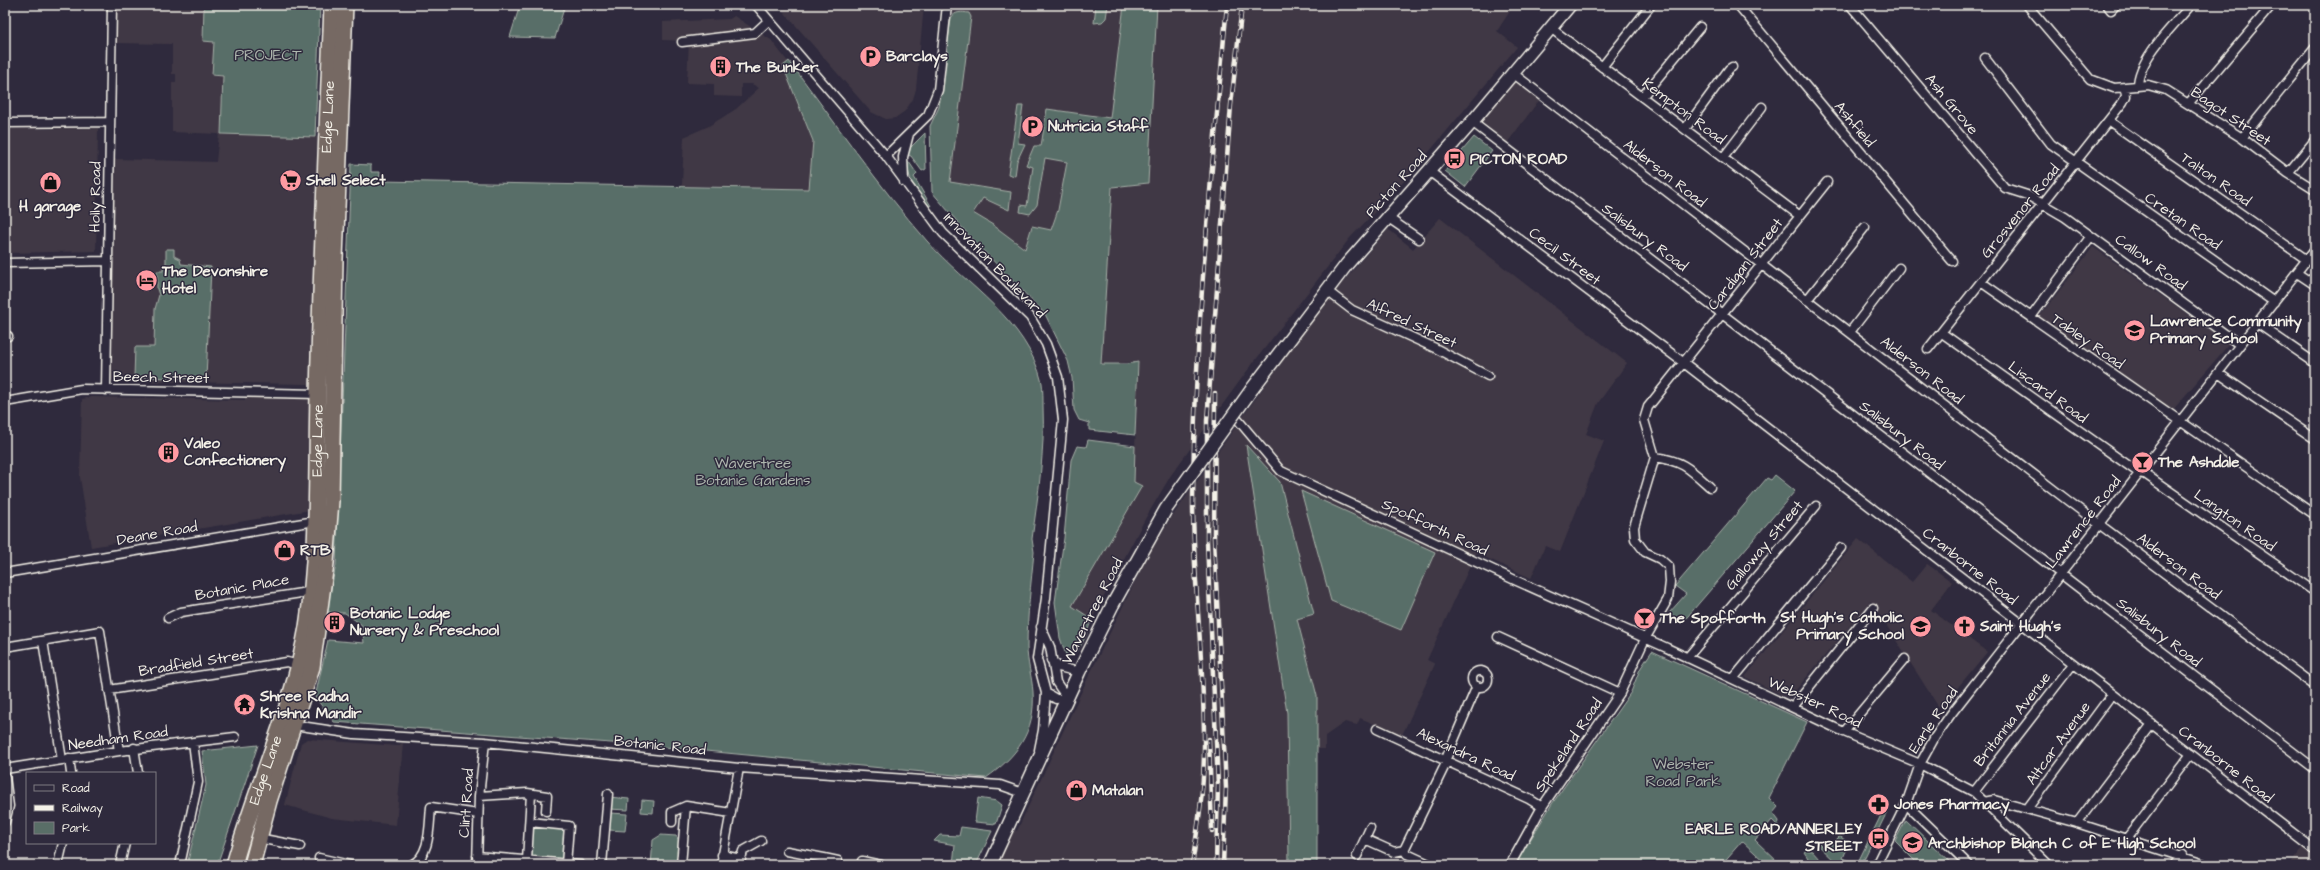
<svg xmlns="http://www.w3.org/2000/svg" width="2320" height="870" viewBox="0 0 2320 870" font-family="'Architects Daughter',sans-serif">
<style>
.built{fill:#413945}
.green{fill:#596e67;stroke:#a6b0a8}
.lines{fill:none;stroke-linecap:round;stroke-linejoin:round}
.street-casing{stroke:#f4f1e8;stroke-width:11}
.secondary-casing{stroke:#f4f1e8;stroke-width:15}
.highway-casing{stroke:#f4f1e8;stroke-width:18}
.street{stroke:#2f2a3d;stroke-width:8}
.secondary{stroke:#2f2a3d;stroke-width:12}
.highway{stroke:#766964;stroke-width:15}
.rail-casing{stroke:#f4f1e8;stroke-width:4.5}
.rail{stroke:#2f2a3d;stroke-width:3;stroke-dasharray:9;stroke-linecap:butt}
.secondary-bridge-casing{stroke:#f4f1e8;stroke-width:15;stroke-linecap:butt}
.secondary-bridge{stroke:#2f2a3d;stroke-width:12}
.labels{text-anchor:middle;stroke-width:3;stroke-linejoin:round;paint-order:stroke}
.park-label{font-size:15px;fill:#aeb6ae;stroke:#2f2a3d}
.poi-label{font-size:15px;font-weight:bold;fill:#f4f1e8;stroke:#2f2a3d;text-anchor:start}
.street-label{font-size:15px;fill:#f4f1e8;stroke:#2f2a3d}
</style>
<rect width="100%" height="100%" fill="#2f2a3d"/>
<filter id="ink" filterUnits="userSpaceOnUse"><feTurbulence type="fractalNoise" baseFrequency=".025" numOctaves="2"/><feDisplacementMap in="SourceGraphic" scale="8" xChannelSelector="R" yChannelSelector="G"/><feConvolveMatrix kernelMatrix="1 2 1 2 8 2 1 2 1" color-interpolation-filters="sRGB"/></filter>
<g filter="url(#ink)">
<path class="built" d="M 118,5 L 204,5 L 203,41 L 214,41 L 212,75 L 223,76 L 221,134 L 320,137 L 310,384 L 113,381 L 110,378 L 114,159 L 216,162 L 219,134 L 172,132 L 172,83 L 176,83 L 176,74 L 172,74 L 172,44 L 116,43 Z
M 778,5 L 924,5 L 916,89 L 913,99 L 905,111 L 895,118 L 886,119 L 871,112 Z
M 952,5 L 1124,5 L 1110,118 L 1058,210 L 1051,230 L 1025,249 L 993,225 L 973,214 L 983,197 L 950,182 L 971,17 L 953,14 L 951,18 Z
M 1157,5 L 1514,5 L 1497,31 L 1517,47 L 1408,177 L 1349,239 L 1247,371 L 1171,475 L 1145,519 L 1092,619 L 1072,606 L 1142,486 L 1134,482 L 1138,362 L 1101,364 L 1112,187 L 1148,183 Z
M 734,16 L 771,40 L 788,62 L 783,66 L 813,141 L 810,189 L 682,186 L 684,137 L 709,126 L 736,109 L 759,88 L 752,84 L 741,84 L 741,97 L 714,96 L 714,84 L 687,83 L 689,41 L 663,40 L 663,22 L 730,19 Z
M 1514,83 L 1518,83 L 1540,99 L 1507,143 L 1481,121 Z
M 98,128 L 96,251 L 5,253 L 5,129 Z
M 1440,218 L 1627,363 L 1598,403 L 1586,434 L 1604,441 L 1560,552 L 1545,546 L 1531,578 L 1476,553 L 1427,660 L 1435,664 L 1402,735 L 1360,718 L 1357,725 L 1345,722 L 1325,736 L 1325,749 L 1316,749 L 1317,696 L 1297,619 L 1314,614 L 1280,482 L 1247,445 L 1287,713 L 1289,865 L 997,865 L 1014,830 L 1017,831 L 1087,680 L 1147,557 L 1169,521 L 1312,319 L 1388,229 L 1413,249 Z
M 2093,247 L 2229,344 L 2172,411 L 2039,317 Z
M 245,396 L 306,397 L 311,400 L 310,510 L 91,547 L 80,477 L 82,399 L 92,397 L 245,400 Z
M 1858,539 L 1912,582 L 1927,564 L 1952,582 L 1931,610 L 1987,652 L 1940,709 L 1871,601 L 1789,698 L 1745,677 Z
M 307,739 L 397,746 L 403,743 L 396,825 L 332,818 L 285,805 L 301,743 Z
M 2315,837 L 2315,865 L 2289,865 L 2304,847 Z"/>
<path class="green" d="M 204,5 L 320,5 L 315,137 L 221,134 L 223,76 L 212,75 L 214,42 L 203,41 Z
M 520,5 L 565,5 L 555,38 L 510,37 Z
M 1096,5 L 1108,5 L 1106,18 L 1102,22 L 1094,23 Z
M 1124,5 L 1157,5 L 1148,183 L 1112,187 L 1101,364 L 1127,364 L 1138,362 L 1135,435 L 1089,430 L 1089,423 L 1079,420 L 1074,410 L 1072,378 L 1068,361 L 1045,314 L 972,239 L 932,192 L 930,126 L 939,107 L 951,18 C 955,11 962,12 969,13 L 971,17 L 950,182 L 1011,192 L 1009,210 L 983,198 L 973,213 L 993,225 L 1025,249 L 1032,226 L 1051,230 L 1058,210 L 1067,162 L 1045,158 L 1037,205 L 1030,214 L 1020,212 L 1021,205 L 1027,206 L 1033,167 L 1026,165 L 1034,146 L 1041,146 L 1047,109 L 1110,118 Z
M 789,61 C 835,122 877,184 927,241 C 967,287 1027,319 1042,383 C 1043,390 1043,399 1043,407 C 1045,451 1038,495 1032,539 L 1034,552 C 1031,584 1027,615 1027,647 C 1027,662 1032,677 1033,692 C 1036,732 1016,757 986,778 L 664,747 L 334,722 L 315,697 L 328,640 L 364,643 L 362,625 L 345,613 L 326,612 L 336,565 L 351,164 L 371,165 L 371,172 L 380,172 L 379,181 L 809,189 L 813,141 L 783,66 Z
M 1018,106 L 1023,106 L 1018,143 L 1025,144 L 1017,161 L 1015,176 L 1008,174 Z
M 925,133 L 926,169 L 922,171 L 911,156 L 907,155 L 910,148 Z
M 1474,137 L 1492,151 L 1465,187 L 1445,171 Z
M 906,162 L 909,162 L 917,174 L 914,177 L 931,206 L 928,206 L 911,181 Z
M 166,249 L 174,249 L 174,256 L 180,259 L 181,264 L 211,267 L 206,379 L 134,377 L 135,347 L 154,347 L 155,309 L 159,295 L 157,289 L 157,271 L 163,271 L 163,266 L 166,266 Z
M 1088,440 L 1135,446 L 1134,482 L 1142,486 L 1072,606 L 1092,619 C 1087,630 1081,657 1066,655 L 1060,638 L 1055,602 L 1064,538 L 1071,460 L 1077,446 L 1086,447 Z
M 1246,445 L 1280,482 L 1314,614 L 1297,619 L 1317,696 L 1317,865 L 1289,865 L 1287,713 Z
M 1775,475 L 1795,491 L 1682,623 L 1675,620 L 1669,613 L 1686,594 L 1675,586 L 1767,478 L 1771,480 Z
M 1301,491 L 1435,552 L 1401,630 L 1331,601 Z
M 1652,651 L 1807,722 L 1769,798 L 1778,807 L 1773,813 L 1779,821 L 1778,826 L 1772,820 L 1755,840 L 1781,865 L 1768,865 L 1742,841 L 1721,865 L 1515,865 L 1552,804 L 1631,692 L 1640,669 Z
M 258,745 L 217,865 L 187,865 L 206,785 L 202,751 Z
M 609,797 L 629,799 L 628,810 L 608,809 Z
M 978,798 L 997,801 L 1002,805 L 996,824 L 975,822 Z
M 642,800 L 654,801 L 653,813 L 641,812 Z
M 1885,807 L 1888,810 L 1861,865 L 1839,865 L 1815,842 L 1816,840 L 1826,850 L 1840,836 L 1849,844 L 1843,858 L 1857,864 Z
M 610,813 L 627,814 L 625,831 L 609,830 Z
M 1906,820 L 1953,865 L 1914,865 L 1916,862 L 1895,841 Z
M 532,823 L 564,826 L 567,830 L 564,857 L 560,860 L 529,857 Z
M 961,827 L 992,831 L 976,865 L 953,865 L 955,845 L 934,841 L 940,835 L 959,836 Z
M 661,835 L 676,836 L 679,840 L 677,865 L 651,865 L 653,840 Z
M 1807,850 L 1812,851 L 1820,860 L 1815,865 L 1803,865 L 1808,858 L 1804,852 Z"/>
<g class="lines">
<defs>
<path id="street" d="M 756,5 L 886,156 L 943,233 L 1030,317 L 1046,344 L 1058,377 L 1063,420 L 1046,598 L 1037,659 L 1046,693 L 1043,730 L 1039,750
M 1738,5 L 1952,261
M 1850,5 L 2005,188 L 2027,195 L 2065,217 L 2240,345
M 2027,5 L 2090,79 L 2114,88 L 2148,85 L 2166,90 L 2242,138 L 2288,173 L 2315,190
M 2107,5 L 2111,10 L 2116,5
M 1552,29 L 1800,216
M 682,42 L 755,33 L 769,20
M 1985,58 L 2051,144 L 2274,302
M 1602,67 L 1651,5
M 1514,74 L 2067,500 L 2315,686
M 2138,86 C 2138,59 2173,26 2191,5
M 1642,97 L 1700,27
M 2188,104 L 2272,5
M 2109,121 L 2307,260
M 1472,122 L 2315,769
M 5,123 L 110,122
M 1685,129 L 1729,69 L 1732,67
M 2242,138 L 2315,48
M 886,156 L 928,115 L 938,90 L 947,5
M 1723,158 L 1762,107
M 1429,171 L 1684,363 L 2315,850
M 2288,173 L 2315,140
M 904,182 L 903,157 L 909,134
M 1387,217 L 1419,239
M 5,263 L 107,261
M 2297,273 L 2315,285
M 1981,282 L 2315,515
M 1326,290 L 1352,310 L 1435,348 L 1488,376
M 1807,300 L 1865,227
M 2031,317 L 2091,236
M 2257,323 L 2315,363
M 1850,332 L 1899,268
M 1942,333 L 2139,473 L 2145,474 L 2315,592
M 5,337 L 8,336
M 1928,349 L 2123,102 L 2126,96 L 2125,87
M 2218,373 L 2315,439
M 106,390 L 112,5
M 5,402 L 82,389 L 318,394
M 1233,414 L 1281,471 L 1517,581 L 1667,648 L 1844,732 L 1920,764 L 1974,792 L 2049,865
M 1655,457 C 1683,461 1689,468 1710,487
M 5,573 L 315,521
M 168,618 L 181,612 L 314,591
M 1041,627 L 1050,647 L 1056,682 L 1067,698 L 1056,699 L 1046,693
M 1498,637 L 1620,693
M 43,641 L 62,760
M 5,647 L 100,631 L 119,751
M 1687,658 L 1816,506
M 1051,660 L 1059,667 L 1079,672
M1472 679a8 8 0 1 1 16 0a8 8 0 1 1-16 0Z
M 1733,679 L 1841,548
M 109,690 L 287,662 L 299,665
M 1793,707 L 1873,608
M 294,725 L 354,734 L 485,742 L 739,768 L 1000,785 L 1023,793
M 1377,729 L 1529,799 L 1542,807
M 1844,732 L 1905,659
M 134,748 L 138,773
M 69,758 L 71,773
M 1445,761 L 1477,686
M 5,769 L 119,751 L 235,737
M 5,777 L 9,806 L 5,822
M 1974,792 L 2073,664
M 479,796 L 527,793 L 547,796 L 546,811
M 1984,802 L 1994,800 L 2077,823 L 2207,865
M 1906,804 L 1969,865
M 2027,809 L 2112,694
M 530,822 L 569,826 L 566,864
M 672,822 L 672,812 L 686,806 L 731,813
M 2077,823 L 2152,724
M 258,838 L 300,846
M 2127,838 L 2191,754
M 1365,839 L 1394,852 L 1404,850 L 1447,761
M 1404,850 L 1407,854 L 1431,865
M 787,851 L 824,858 L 822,865
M 722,855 L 741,859 L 743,851 L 761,841
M 477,856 L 581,865
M 1357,856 L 1370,828
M 319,858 L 350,865
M 824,858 L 838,861
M 527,860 L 531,794
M 862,861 L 881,865
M 58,865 L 63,843
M 120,865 L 125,843
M 180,865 L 198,782 L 193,742
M 411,865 C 431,856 429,826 431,807 L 478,814
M 477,865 L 479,796 L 485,742
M 602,865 L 608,794
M 681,865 L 686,806
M 721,865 L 739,768
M 1510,865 L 1542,807 L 1620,693 L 1645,639 L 1668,599 L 1670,582 L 1669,567 L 1660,559 L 1645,552 L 1635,539 L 1634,527 L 1655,457 L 1644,420 L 1648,407 L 1827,182
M 1876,865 L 1906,804 L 1920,764 L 1935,737 L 1951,714 L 2315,249
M 2174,865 L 2183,855"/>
<path id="secondary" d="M 1252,389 L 1347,264 L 1472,122 L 1570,5
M 990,865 L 1079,672 L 1113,604"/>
<g id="highway">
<path id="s1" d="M 234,865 C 256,785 293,709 307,627 C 319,550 316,472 318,395 C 321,265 327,135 332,5"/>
<path d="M 252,865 L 269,801 L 312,667 L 326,563 L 331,501 L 335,259 L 345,5"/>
</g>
</defs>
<use href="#street" class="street-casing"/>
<use href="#secondary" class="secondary-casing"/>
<use href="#highway" class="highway-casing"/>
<use href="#street" class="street"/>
<use href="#secondary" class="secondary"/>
<use href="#highway" class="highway"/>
<defs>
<path id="rail" d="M 1215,393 L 1214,538 L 1226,788 L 1223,865
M 1209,739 L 1212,831
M 1192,865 C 1198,827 1204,788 1204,749 C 1205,666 1193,584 1193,502 C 1194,336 1212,170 1227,5
M 1216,865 L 1218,785 L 1207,542 L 1207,421 L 1231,105 L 1242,5"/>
</defs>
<use href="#rail" class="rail-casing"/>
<use href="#rail" class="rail"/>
<defs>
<path id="secondary-bridge" d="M 1113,604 L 1166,509 L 1252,389"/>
</defs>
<use href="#secondary-bridge" class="secondary-bridge-casing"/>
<use href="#secondary-bridge" class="secondary-bridge"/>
</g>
</g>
<defs>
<symbol id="parking-disc" viewBox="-11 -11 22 22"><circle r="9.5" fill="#ff9aa2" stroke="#2f2a3d"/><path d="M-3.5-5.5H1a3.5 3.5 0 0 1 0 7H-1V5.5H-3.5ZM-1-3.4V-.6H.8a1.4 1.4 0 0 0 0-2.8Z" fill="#111"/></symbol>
<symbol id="building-disc" viewBox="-11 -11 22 22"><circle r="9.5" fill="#ff9aa2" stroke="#2f2a3d"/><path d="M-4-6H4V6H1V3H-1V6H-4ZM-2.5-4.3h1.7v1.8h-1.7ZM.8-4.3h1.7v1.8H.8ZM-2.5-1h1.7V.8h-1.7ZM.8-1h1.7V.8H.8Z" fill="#111"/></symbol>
<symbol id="bus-disc" viewBox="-11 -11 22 22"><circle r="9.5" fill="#ff9aa2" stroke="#2f2a3d"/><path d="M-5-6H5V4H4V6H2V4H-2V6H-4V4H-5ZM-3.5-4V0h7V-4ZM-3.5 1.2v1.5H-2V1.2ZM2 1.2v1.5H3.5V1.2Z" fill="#111"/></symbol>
<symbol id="supermarket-disc" viewBox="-11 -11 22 22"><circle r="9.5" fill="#ff9aa2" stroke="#2f2a3d"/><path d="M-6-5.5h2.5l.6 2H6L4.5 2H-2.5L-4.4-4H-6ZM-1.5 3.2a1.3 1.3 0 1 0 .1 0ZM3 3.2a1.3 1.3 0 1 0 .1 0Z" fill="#111"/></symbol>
<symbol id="shop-disc" viewBox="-11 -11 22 22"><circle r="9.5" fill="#ff9aa2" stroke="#2f2a3d"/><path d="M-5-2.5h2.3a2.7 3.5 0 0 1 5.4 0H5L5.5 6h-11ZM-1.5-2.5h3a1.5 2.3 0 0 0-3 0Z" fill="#111"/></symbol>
<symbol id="hotel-disc" viewBox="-11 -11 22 22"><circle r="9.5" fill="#ff9aa2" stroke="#2f2a3d"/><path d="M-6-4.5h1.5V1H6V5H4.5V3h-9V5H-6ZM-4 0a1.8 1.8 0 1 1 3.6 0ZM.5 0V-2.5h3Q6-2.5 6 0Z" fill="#111"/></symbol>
<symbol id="school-disc" viewBox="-11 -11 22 22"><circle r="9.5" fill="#ff9aa2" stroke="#2f2a3d"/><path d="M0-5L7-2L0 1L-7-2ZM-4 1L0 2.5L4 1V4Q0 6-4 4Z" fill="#111"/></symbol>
<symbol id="bar-disc" viewBox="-11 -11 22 22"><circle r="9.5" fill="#ff9aa2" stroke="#2f2a3d"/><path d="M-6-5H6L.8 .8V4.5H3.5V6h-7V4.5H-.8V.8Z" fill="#111"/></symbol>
<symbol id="church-disc" viewBox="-11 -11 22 22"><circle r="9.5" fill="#ff9aa2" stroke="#2f2a3d"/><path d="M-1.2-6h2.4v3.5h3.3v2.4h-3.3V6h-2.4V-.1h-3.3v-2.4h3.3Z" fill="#111"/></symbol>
<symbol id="temple-disc" viewBox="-11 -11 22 22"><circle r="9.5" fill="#ff9aa2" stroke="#2f2a3d"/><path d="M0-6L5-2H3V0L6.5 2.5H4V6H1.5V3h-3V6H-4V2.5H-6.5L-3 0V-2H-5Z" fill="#111"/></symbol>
<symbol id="pharmacy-disc" viewBox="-11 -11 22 22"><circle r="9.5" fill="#ff9aa2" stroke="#2f2a3d"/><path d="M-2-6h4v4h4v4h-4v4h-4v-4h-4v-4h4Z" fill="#111"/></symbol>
</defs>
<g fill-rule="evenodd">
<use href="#parking-disc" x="858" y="44" width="25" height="25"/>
<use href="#building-disc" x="708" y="54" width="25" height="25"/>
<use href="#parking-disc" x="1020" y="114" width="25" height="25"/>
<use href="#bus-disc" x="1442" y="146" width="25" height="25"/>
<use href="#supermarket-disc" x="278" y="168" width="25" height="25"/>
<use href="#shop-disc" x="38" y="170" width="25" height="25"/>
<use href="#hotel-disc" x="134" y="268" width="25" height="25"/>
<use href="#school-disc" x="2122" y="318" width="25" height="25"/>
<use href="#building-disc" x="156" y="440" width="25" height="25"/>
<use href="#bar-disc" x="2130" y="450" width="25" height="25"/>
<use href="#shop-disc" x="272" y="538" width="25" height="25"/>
<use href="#bar-disc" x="1632" y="606" width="25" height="25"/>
<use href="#building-disc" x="322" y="610" width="25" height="25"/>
<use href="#school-disc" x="1908" y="614" width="25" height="25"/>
<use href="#church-disc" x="1952" y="614" width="25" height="25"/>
<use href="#temple-disc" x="232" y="692" width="25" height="25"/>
<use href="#shop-disc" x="1064" y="778" width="25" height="25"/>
<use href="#pharmacy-disc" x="1866" y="792" width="25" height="25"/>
<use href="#bus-disc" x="1866" y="826" width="25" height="25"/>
<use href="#school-disc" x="1900" y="830" width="25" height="25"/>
</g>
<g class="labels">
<g class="park-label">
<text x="268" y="60">PROJECT</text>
<text x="753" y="468">Wavertree<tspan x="753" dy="17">Botanic Gardens</tspan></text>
<text x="1683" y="769">Webster<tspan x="1683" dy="17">Road Park</tspan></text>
</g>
<g class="poi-label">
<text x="886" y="61">Barclays</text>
<text x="736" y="72">The Bunker</text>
<text x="1048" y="131">Nutricia Staff</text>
<text x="1470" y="164">PICTON ROAD</text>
<text x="306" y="185">Shell Select</text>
<text x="50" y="211" text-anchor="middle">H garage</text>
<text x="162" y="276">The Devonshire<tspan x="162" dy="17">Hotel</tspan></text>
<text x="2150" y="326">Lawrence Community<tspan x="2150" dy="17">Primary School</tspan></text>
<text x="184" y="448">Valeo<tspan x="184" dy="17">Confectionery</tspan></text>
<text x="2158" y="467">The Ashdale</text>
<text x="300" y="555">RTB</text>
<text x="350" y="618">Botanic Lodge<tspan x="350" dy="17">Nursery &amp; Preschool</tspan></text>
<text x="1904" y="622" text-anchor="end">St Hugh's Catholic<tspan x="1904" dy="17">Primary School</tspan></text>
<text x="1660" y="623">The Spofforth</text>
<text x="1980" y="631">Saint Hugh's</text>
<text x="260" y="701">Shree Radha<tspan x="260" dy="17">Krishna Mandir</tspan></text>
<text x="1092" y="795">Matalan</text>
<text x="1894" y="809">Jones Pharmacy</text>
<text x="1862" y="834" text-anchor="end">EARLE ROAD/ANNERLEY<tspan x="1862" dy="17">STREET</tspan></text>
<text x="1928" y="848">Archbishop Blanch C of E High School</text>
</g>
<g class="street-label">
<text transform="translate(1952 104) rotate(50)" y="5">Ash Grove</text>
<text transform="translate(1684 111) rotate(37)" y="5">Kempton Road</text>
<text transform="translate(2231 116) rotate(34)" y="5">Bagot Street</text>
<text dy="5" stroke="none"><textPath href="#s1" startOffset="760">Edge Lane</textPath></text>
<text transform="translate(1855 124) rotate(50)" y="5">Ashfield</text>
<text transform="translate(1665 173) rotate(38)" y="5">Alderson Road</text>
<text transform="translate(2216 179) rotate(35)" y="5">Talton Road</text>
<text transform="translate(1396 184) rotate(-48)" y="5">Picton Road</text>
<text transform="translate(95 197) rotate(-89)" y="5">Holly Road</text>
<text transform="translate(2020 211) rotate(-51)" y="5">Grosvenor Road</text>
<text transform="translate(2183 221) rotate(35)" y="5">Cretan Road</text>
<text transform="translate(1645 237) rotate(37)" y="5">Salisbury Road</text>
<text transform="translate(1565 256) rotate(37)" y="5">Cecil Street</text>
<text transform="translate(2151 262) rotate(36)" y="5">Callow Road</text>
<text transform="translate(1745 264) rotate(-52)" y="5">Cardigan Street</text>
<text transform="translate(995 265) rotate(46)" y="5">Innovation Boulevard</text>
<text transform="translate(1412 323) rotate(25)" y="5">Alfred Street</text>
<text transform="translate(2088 341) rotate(35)" y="5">Tabley Road</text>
<text transform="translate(1922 370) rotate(38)" y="5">Alderson Road</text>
<text transform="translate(161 377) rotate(1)" y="5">Beech Street</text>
<text transform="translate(2048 392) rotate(36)" y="5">Liscard Road</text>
<text transform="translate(1902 435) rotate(38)" y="5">Salisbury Road</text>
<text dy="5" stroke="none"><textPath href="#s1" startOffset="436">Edge Lane</textPath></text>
<text transform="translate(2235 520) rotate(35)" y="5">Langton Road</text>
<text transform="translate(2083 522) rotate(-52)" y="5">Lawrence Road</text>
<text transform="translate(1435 527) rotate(25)" y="5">Spofforth Road</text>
<text transform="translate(157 533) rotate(-10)" y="5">Deane Road</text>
<text transform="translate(1764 545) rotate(-50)" y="5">Galloway Street</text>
<text transform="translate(1970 566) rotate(38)" y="5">Cranborne Road</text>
<text transform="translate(2179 566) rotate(37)" y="5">Alderson Road</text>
<text transform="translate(242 587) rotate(-10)" y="5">Botanic Place</text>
<text transform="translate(1092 611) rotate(-63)" y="5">Wavertree Road</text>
<text transform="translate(2159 632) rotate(38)" y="5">Salisbury Road</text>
<text transform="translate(196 662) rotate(-9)" y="5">Bradfield Street</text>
<text transform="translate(1815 702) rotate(25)" y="5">Webster Road</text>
<text transform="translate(2012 719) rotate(-52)" y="5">Britannia Avenue</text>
<text transform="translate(1933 720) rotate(-56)" y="5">Earle Road</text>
<text transform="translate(118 738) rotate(-8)" y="5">Needham Road</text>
<text transform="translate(2058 743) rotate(-54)" y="5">Altcar Avenue</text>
<text transform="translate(660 745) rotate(6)" y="5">Botanic Road</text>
<text transform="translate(1568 745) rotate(-56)" y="5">Spekeland Road</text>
<text transform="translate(1466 754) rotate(25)" y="5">Alexandra Road</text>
<text transform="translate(2226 764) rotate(38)" y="5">Cranborne Road</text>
<text dy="5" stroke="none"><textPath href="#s1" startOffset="100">Edge Lane</textPath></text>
<text transform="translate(466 803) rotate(-86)" y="5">Clint Road</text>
</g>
</g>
<rect width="2320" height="870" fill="none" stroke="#2f2a3d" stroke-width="20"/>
<rect x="10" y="10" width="2300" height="850" fill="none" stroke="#f4f1e8" stroke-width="1.5" filter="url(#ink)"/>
<rect x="26" y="772" width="130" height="72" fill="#2f2a3d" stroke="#7e7a81"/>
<rect x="34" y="785" width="20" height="6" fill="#2f2a3d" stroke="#7e7a81"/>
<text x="62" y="792" font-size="12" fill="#f4f1e8">Road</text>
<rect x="34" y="805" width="20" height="6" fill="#f4f1e8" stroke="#7e7a81"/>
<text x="62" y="812" font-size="12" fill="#f4f1e8">Railway</text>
<rect x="34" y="822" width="20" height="12" fill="#596e67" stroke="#7e7a81"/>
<text x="62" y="832" font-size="12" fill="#f4f1e8">Park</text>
</svg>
